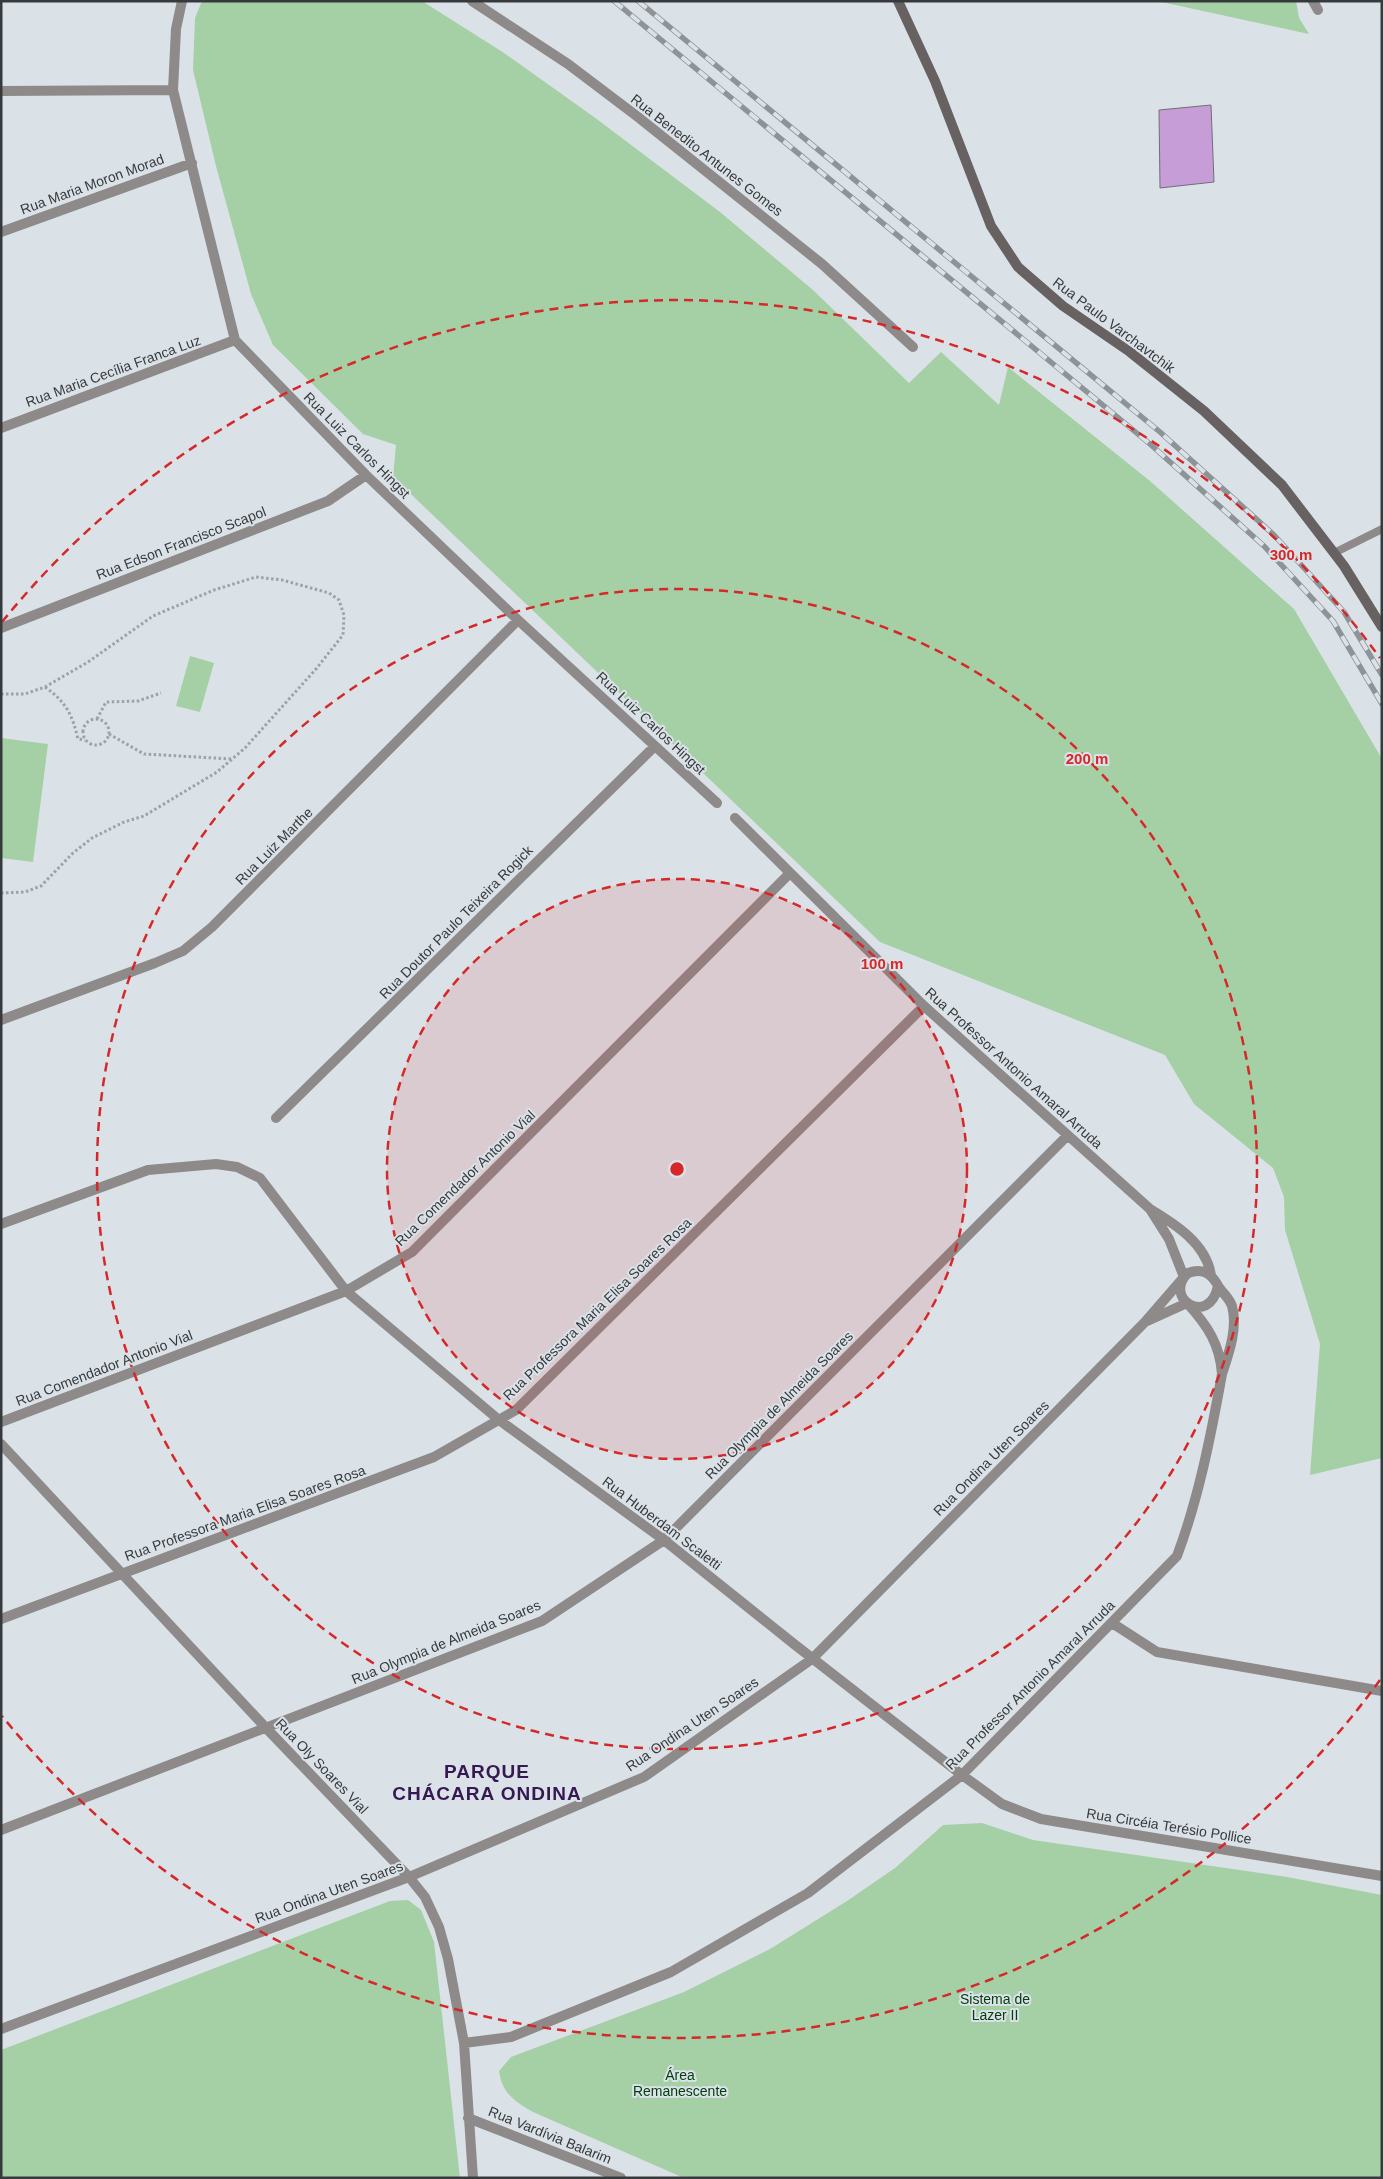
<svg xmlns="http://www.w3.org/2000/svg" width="1383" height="2179" viewBox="0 0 1383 2179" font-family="Arial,sans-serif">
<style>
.green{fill:#a5cfa5}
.building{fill:#c69dd7;stroke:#726e74}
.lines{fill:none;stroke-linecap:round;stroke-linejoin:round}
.path{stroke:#9ca2a7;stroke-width:3;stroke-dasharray:2.5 2.5;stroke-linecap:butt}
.lane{stroke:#8e8a8a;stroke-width:8}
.street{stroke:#8e8a8a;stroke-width:10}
.secondary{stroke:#676161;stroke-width:10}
.rail-casing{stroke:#8d9397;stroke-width:5.5}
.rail{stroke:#dae2e8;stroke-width:4;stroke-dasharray:11;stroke-linecap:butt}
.ring{fill:none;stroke:#d62828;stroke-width:2.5;stroke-dasharray:9 6}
.labels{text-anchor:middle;stroke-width:4;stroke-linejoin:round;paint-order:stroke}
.street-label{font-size:14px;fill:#373a3d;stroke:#dae2e8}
.park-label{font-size:14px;fill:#04400e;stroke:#dae2e8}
.district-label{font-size:19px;font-weight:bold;letter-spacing:1px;fill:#361952;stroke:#dae2e8}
.centre{fill:#d62828;stroke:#dae2e8;stroke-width:2.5}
.ring-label{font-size:15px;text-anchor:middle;font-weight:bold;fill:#d62828;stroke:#dae2e8;stroke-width:4;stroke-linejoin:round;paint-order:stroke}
</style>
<rect width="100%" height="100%" fill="#dae2e8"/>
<path class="green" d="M 202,1 L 422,1 L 504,53 L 594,117 L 720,212 L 813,290 L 909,383 L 941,352 L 999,405 L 1008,367 L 1150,481 L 1294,609 L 1382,759 L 1382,1458 L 1310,1475 L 1320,1344 L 1285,1230 L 1284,1197 L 1273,1168 L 1194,1104 L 1165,1055 L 880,942 L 393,477 L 396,445 L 363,434 L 273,345 L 251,294 L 216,166 L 193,70 L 195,18 Z
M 1157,1 L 1296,1 L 1299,18 L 1309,34 Z
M 190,656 L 214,663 L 200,712 L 176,706 Z
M 1,738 L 48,744 L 33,862 L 1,858 Z
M 982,1823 L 1033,1840 L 1287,1877 L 1382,1895 L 1382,2178 L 684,2178 L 533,2112 C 515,2102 502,2093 499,2071 L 511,2057 L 684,1992 L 770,1949 L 847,1901 L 895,1868 L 943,1825 Z
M 408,1900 L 421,1910 L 434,1942 L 460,2178 L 1,2178 L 1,2050 L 390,1901 Z"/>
<path class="building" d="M 1211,105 L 1214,182 L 1160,188 L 1159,110 Z"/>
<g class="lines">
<path class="path" d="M 45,687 C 66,702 72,714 78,739 L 85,740
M 1,694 L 25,694 L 45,687 L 88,662 L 153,616 L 214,590 L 256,577 L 282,580 L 329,593 L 339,600 L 344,615 L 343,635 L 316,669 L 245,748 L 217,772 L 144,816 L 124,822 L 92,838 L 73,853 L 41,886 L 25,892 L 1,893
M83 732a13 13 0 1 1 26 0a13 13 0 1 1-26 0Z
M 97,719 L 106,702 L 138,701 L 161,693
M 109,734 L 144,754 L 232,759"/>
<path class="lane" d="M 1334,553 L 1382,529"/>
<path class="street" d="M 182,1 L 176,29 L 173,90 L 235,340 L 366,475 L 518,620 L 717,803
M 472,1 L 568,64 L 638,117 L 822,264 L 913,347
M 1313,1 L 1318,10
M 1,91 L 173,90
M 1,232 L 192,163
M 1,428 L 235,340
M 1,628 L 328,501 L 366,475
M 735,818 L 924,1006 L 1150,1209
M 1,1020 L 155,963 L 183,951 L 212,927 L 518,620
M 276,1118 L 655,746
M 1,1224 L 148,1170 L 216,1164 L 237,1167 L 260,1178 L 346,1291 L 499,1420 L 664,1540 L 794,1644 L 962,1775 L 1002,1804 L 1041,1819 L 1382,1876
M 1211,1276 C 1207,1244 1175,1224 1150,1209 L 1169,1239 L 1184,1277 L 1145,1322 L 1187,1303 C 1207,1325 1220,1344 1222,1374 C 1229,1353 1238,1328 1232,1306 C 1229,1297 1221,1292 1217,1284 C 1210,1272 1201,1268 1188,1273 C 1162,1298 1209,1328 1218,1286
M 1,1422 L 346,1291 L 412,1252 L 790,873
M 1,1444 L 267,1729 L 409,1877 L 425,1897 L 439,1927 L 448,1959 L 464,2043 L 473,2178
M 1,1619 L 434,1457 L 516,1410 L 924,1006
M 1112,1623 L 1157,1652 L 1382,1691
M 1,1830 L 542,1621 L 664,1540 L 1067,1136
M 1,2029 L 409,1877 L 644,1777 L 812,1659 L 1145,1322
M 464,2043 L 511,2037 L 671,1972 L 808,1893 L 962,1775 L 1177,1556 C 1199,1497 1211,1435 1222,1374
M 468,2118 L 621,2178"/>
<path class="secondary" d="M 898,1 L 935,81 L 991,226 L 1018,267 L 1063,306 L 1130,352 L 1204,411 L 1282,485 L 1344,566 L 1382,627"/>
<defs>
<path id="rail" d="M 614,1 L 1150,444 L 1264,546 L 1333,621 L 1382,704
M 638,1 L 1160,432 L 1274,535 L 1344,612 L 1382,675"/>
</defs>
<use href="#rail" class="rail-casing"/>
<use href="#rail" class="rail"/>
</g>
<circle cx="677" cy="1169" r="290" fill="#d62828" fill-opacity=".12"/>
<g class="ring">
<circle cx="677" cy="1169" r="290"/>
<circle cx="677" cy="1169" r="580"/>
<path d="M1380 1680A869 869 0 0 1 2 1716M2 622A869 869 0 0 1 1380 658"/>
</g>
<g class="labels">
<g class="street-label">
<text transform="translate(707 155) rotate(38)" y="5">Rua Benedito Antunes Gomes</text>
<text transform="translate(92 184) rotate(-20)" y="5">Rua Maria Moron Morad</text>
<text transform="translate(1114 325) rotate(37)" y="5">Rua Paulo Varchavtchik</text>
<text transform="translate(113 371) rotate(-20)" y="5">Rua Maria Cecília Franca Luz</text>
<text transform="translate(357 445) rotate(45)" y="5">Rua Luiz Carlos Hingst</text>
<text transform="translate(181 543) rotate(-21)" y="5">Rua Edson Francisco Scapol</text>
<text transform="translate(651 723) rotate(43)" y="5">Rua Luiz Carlos Hingst</text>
<text transform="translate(274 846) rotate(-45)" y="5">Rua Luiz Marthe</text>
<text transform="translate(456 922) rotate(-45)" y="5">Rua Doutor Paulo Teixeira Rogick</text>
<text transform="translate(1014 1068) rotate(42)" y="5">Rua Professor Antonio Amaral Arruda</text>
<text transform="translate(465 1178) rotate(-44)" y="5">Rua Comendador Antonio Vial</text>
<text transform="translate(597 1309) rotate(-44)" y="5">Rua Professora Maria Elisa Soares Rosa</text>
<text transform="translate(104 1368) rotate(-21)" y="5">Rua Comendador Antonio Vial</text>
<text transform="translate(779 1405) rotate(-45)" y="5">Rua Olympia de Almeida Soares</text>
<text transform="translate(991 1458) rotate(-45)" y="5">Rua Ondina Uten Soares</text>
<text transform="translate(245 1513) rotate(-20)" y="5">Rua Professora Maria Elisa Soares Rosa</text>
<text transform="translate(662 1523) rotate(37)" y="5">Rua Huberdam Scaletti</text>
<text transform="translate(446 1642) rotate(-22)" y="5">Rua Olympia de Almeida Soares</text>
<text transform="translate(1030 1685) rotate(-45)" y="5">Rua Professor Antonio Amaral Arruda</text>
<text transform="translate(692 1724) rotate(-34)" y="5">Rua Ondina Uten Soares</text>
<text transform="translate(322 1766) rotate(46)" y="5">Rua Oly Soares Vial</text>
<text transform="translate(1169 1826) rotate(9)" y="5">Rua Circéia Terésio Pollice</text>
<text transform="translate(329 1892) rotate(-20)" y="5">Rua Ondina Uten Soares</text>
<text transform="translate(550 2135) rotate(22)" y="5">Rua Vardívia Balarim</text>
</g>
<g class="park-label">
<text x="995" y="2004">Sistema de<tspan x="995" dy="16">Lazer II</tspan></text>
<text x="680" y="2080">Área<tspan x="680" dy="16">Remanescente</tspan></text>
</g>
<g class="district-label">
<text x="487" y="1778">PARQUE<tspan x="487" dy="22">CHÁCARA ONDINA</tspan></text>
</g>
</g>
<circle cx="677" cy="1169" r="8" class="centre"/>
<g class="ring-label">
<text x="1291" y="560">300 m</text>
<text x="1087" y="764">200 m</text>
<text x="882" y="969">100 m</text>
</g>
<rect width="1383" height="2179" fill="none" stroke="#373a3d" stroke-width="5"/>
</svg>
